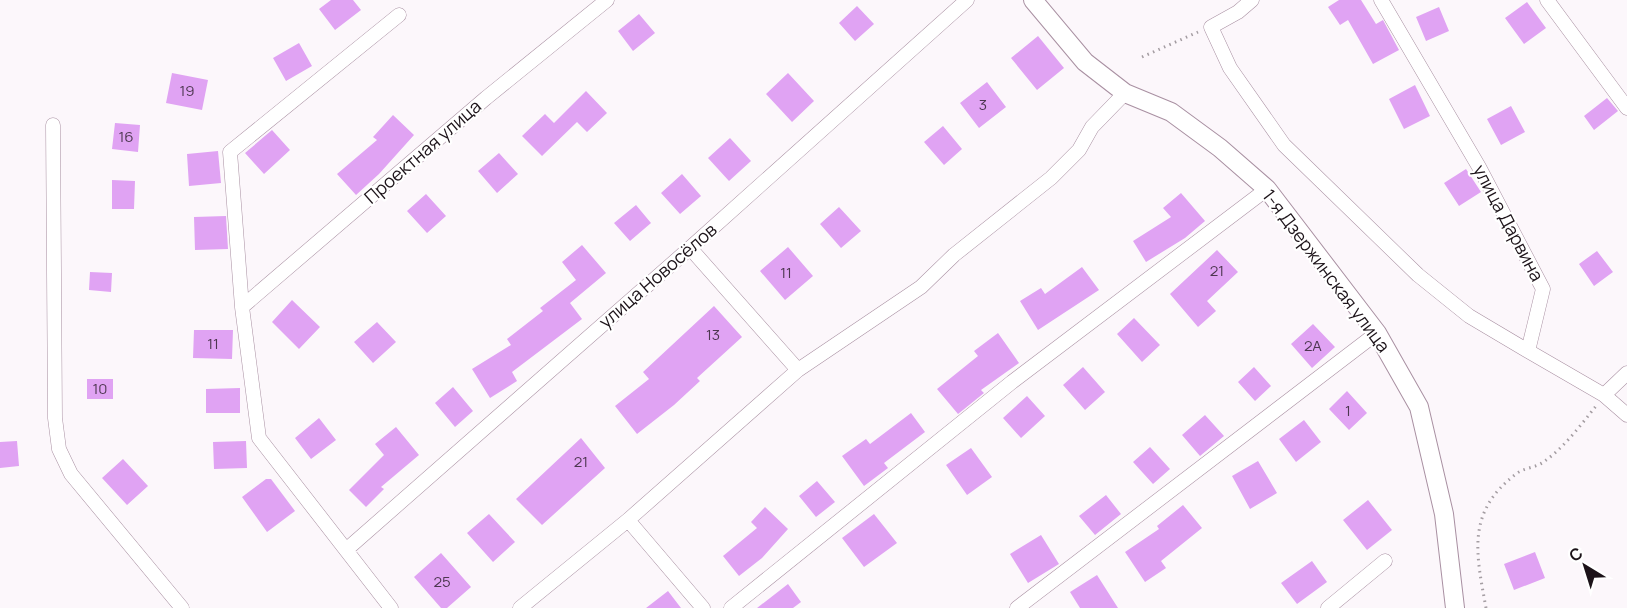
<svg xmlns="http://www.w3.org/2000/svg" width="1627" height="608" viewBox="0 0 1627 608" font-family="Manrope,sans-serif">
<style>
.building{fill:#e0a3f3}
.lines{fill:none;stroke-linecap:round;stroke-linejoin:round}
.minor-casing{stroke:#a990a2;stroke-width:15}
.tertiary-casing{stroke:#a990a2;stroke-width:20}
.path{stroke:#a49da2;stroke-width:3;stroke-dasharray:1.5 4.5;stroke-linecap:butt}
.minor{stroke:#fff;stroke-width:14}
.tertiary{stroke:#fff;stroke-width:18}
.labels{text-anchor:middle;stroke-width:4.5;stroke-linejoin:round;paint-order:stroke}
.number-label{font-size:15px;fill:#4d3750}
.street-label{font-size:18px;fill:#1c1319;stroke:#fff}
</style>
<rect width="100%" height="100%" fill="#fcf7fb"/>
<path class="building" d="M 331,0 L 353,0 L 361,10 L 335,30 L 319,9 Z
M 1339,0 L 1361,0 L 1376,24 L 1383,20 L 1399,50 L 1373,64 L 1348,20 L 1340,25 L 1328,7 Z
M 1527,2 L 1546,28 L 1524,44 L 1505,18 Z
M 857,6 L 874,24 L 855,41 L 839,23 Z
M 1439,7 L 1449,31 L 1426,41 L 1416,17 Z
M 639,14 L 655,33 L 633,51 L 618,31 Z
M 1038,36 L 1064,68 L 1037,90 L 1011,58 Z
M 299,43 L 312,66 L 286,81 L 273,58 Z
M 172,73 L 208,80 L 202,110 L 166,103 Z
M 788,73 L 814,101 L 792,122 L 766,94 Z
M 987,82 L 1006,107 L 979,128 L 960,103 Z
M 1415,85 L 1430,116 L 1404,129 L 1389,99 Z
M 586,91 L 607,113 L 587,132 L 577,122 L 542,156 L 522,136 L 545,114 L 554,123 Z
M 1607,98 L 1618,111 L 1594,130 L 1584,116 Z
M 1511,106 L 1525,132 L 1501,145 L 1487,119 Z
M 393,115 L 414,135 L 379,174 L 356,195 L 337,174 L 377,140 L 373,137 Z
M 115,123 L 140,125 L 138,152 L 112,149 Z
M 943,126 L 962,149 L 944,165 L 924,142 Z
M 272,130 L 290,150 L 264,174 L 245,153 Z
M 730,138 L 751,161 L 729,181 L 708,158 Z
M 218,151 L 221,183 L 189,186 L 187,154 Z
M 499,153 L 518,174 L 497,193 L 478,171 Z
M 1466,169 L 1481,192 L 1459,206 L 1444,183 Z
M 682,174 L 701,196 L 680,214 L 661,193 Z
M 112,180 L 135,181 L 134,209 L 112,209 Z
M 1181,193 L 1205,221 L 1185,238 L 1146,262 L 1133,241 L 1171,217 L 1163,208 Z
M 426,194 L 446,216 L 427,233 L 407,211 Z
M 636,205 L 651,223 L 630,241 L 614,223 Z
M 839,207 L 861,231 L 841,248 L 820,224 Z
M 226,216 L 228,249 L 195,250 L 194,217 Z
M 582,245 L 606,273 L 570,303 L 582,319 L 512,372 L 517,381 L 490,398 L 472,369 L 511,345 L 507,339 L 543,311 L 540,308 L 576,280 L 562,262 Z
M 788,247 L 813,276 L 785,300 L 760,271 Z
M 1217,250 L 1238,272 L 1207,301 L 1216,311 L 1198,327 L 1170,294 Z
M 1597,251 L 1613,272 L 1594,286 L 1579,264 Z
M 1082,267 L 1099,290 L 1038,330 L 1020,301 L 1041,288 L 1045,294 Z
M 90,272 L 112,273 L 111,292 L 89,290 Z
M 292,300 L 320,327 L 299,349 L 272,322 Z
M 714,306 L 742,337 L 697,378 L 700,381 L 674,405 L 637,434 L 615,406 L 649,379 L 643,372 Z
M 1134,318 L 1160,345 L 1142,362 L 1117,334 Z
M 377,322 L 396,342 L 373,363 L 354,342 Z
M 1313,324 L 1335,347 L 1312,368 L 1291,344 Z
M 194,330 L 233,330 L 232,359 L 193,358 Z
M 998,333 L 1019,363 L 981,390 L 984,393 L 958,414 L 937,389 L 978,356 L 974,351 Z
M 1083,367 L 1105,392 L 1085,410 L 1063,385 Z
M 1254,367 L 1271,386 L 1255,401 L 1238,382 Z
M 87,379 L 113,379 L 113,399 L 87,399 Z
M 453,387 L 473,411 L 455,427 L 435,403 Z
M 240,388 L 240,413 L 206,413 L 206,389 Z
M 1347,391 L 1367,413 L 1349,430 L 1329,409 Z
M 1027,396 L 1045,416 L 1021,438 L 1003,418 Z
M 911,413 L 925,432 L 884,463 L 888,468 L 864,486 L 842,456 L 866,439 L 870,444 Z
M 1205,415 L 1224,436 L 1200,456 L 1182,435 Z
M 319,418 L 336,440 L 311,459 L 295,438 Z
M 1304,420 L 1321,442 L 1296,462 L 1279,439 Z
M 396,427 L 419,455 L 381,487 L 384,489 L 366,507 L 349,490 L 384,455 L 375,444 Z
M 581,438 L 605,468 L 542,525 L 516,499 Z
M 17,441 L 19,466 L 0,468 L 0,442 Z
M 246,441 L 247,468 L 214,469 L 213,442 Z
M 1150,447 L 1170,469 L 1153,484 L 1133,462 Z
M 971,448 L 992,477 L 967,495 L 946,465 Z
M 123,459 L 148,486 L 127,505 L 102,478 Z
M 1258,461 L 1277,493 L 1250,509 L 1232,476 Z
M 266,479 L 271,479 L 295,511 L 267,532 L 242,497 Z
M 817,481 L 835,502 L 816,517 L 799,496 Z
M 1106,495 L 1121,514 L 1095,535 L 1079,516 Z
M 1368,500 L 1392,530 L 1367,550 L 1343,520 Z
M 1183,505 L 1202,528 L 1161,561 L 1166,568 L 1145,582 L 1125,552 L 1159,529 L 1157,526 Z
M 765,507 L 788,529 L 762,558 L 739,576 L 723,556 L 757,528 L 751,522 Z
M 489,514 L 515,542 L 493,562 L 467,533 Z
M 874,514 L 897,543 L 864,567 L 842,538 Z
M 1041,535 L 1059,564 L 1028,583 L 1010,554 Z
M 1535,552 L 1545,578 L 1514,590 L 1504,564 Z
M 441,553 L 471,587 L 447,608 L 441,608 L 414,577 Z
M 1312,561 L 1327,582 L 1297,604 L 1281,583 Z
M 1097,575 L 1118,608 L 1080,608 L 1070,592 Z
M 788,584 L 801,602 L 793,608 L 757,608 Z
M 668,591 L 681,608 L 646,608 Z"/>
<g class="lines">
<defs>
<path id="minor" d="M 1252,0 L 1238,12 L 1211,27 L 1230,68 L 1284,145 L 1418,275 L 1469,316 L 1528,351
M 1381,0 L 1479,167 L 1543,289 L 1528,351 L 1604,395 L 1627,415
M 1547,0 L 1627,108
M 53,125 L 55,418 L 59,449 L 71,474 L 182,608
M 690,248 L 798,370
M 242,307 L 486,98 L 607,0
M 1604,395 L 1627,373
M 628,520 L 703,608
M 346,550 L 690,248 L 967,0
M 391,608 L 259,438 L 242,307 L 230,152 L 399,15
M 520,608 L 628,520 L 798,370 L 921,287 L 954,255 L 1051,178 L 1079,150 L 1092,127 L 1125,93
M 731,608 L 1012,382 L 1267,189
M 1017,608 L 1377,333
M 1328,608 L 1385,561"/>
<path id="tertiary" d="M 1033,0 L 1085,62 L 1125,93 L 1171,112 L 1220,148 L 1267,189 L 1377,333 L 1419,407 L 1444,514 L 1455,608"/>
</defs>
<use href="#minor" class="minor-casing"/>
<use href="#tertiary" class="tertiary-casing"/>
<path class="path" d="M 1142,57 L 1198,32
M 1486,608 C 1476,553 1466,512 1516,474 C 1523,468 1534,468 1542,463 C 1563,449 1580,426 1596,406"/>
<use href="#minor" class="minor"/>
<use href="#tertiary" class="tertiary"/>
</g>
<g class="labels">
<g class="number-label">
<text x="187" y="96">19</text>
<text x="983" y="110">3</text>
<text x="126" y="142">16</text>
<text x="1217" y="276">21</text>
<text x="786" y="278">11</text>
<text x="713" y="340">13</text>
<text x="213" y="349">11</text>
<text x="1313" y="351">2А</text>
<text x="100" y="394">10</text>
<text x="1348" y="416">1</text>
<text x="581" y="467">21</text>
<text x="442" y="587">25</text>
</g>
<g class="street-label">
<text transform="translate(423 152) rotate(-41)" y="6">Проектная улица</text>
<text transform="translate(1508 223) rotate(62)" y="6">улица Дарвина</text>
<text transform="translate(1326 271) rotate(53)" y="6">1-я Дзержинская улица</text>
<text transform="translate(658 276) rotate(-41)" y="6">улица Новосёлов</text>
</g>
</g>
<g transform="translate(1585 566) rotate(322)" stroke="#ffffff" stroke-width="4.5" paint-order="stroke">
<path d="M0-4.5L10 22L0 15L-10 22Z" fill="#1c1319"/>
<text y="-9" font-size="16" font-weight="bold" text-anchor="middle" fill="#1c1319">С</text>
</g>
</svg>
